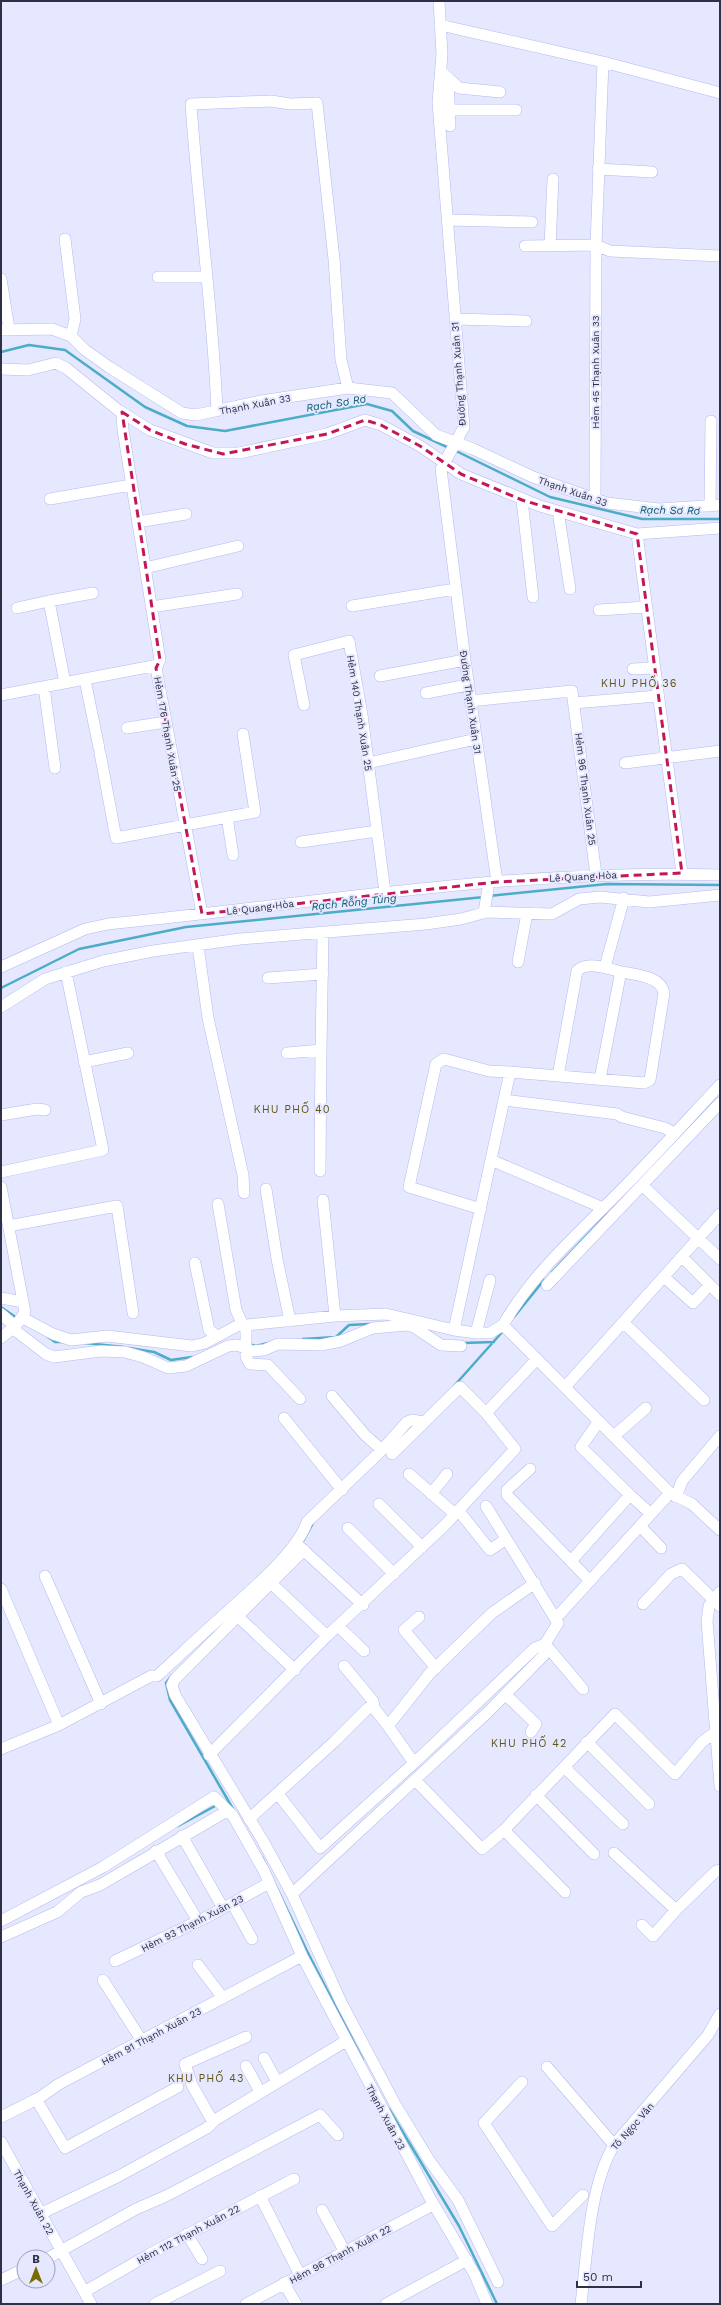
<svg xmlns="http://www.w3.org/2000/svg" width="721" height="2305" viewBox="0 0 721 2305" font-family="'Work Sans',sans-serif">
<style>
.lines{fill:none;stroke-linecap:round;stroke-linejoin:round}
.stream{stroke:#4dacc7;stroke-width:2.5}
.minor-casing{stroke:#b4baee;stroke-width:12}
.minor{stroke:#fff;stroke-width:11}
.marked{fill:none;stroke:#c2185b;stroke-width:3;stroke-dasharray:8 5;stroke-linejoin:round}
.labels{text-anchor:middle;stroke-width:4;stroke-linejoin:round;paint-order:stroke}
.street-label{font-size:10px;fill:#2e3045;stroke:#e5e8fe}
.water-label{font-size:11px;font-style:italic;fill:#05596c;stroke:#e5e8fe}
.neighbourhood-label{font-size:11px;letter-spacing:1px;fill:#61571a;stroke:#e5e8fe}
</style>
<rect width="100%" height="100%" fill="#e5e8fe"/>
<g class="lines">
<path class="stream" d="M 1,352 L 29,345 L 65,350 L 145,407 L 187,426 L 225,431 L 367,404 L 392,411 L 413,431 L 449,448
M 454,450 L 550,497 L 642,519 L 720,519
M 489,896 L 607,884 L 720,885
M 1,988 L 79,949 L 186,927 L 484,897
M 552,1272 L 607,1214
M 1,1307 L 17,1318
M 514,1317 L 544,1280
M 48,1337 L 55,1342 L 62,1342
M 303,1339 L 336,1337 L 349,1325 L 369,1324
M 85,1343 L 124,1347
M 463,1343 L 494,1342
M 249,1344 L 256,1346 L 268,1343
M 129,1348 L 154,1352 L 171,1360 L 192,1357
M 454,1386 L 504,1330
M 302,1543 L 313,1523
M 172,1675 L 166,1683 L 170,1700 L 233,1809
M 178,1826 L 217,1805
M 262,1857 L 307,1951 L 363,2060
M 389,2109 L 459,2226 L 497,2304"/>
<defs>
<path id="minor" d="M 439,1 L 442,54 L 438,103 L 464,427 L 441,469 L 465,660 L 497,882
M 440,25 L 603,62 L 596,245 L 595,499
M 603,62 L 720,93
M 441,71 L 459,88 L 500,92
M 448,78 L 450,126
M 450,110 L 516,110
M 598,169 L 652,172
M 448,220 L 532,222
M 65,239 L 75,319 L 71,336
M 525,246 L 596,245 L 610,251 L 720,256
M 550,246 L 553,179
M 158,277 L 206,277
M 1,279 L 9,329
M 455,319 L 526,321
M 1,330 L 52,329 L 71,336 L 85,350 L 109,367 L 182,413 L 196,415 L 261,401 L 348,388 L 392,393 L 436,435 L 473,449 L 533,477 L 595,499 L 607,503 L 659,509 L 720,505
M 1,369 L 28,370 L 56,363 L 66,368 L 118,410 L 150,430 L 213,453 L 239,453 L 327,434 L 365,420 L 381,425 L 420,446 L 461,474 L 540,506 L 637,534 L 720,528
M 217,411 C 213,309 198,207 191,104 L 271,101 L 290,104 L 317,103 L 334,259 L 341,360 L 348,388
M 122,412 L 123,430 L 160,660 L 156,668 L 202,914
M 50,499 L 131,485
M 522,500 L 533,597
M 710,506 L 711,421
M 558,511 L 570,589
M 138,522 L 186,514
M 637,534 L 682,873
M 145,568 L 238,546
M 49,601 L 93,593
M 352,606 L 455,589
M 151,607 L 237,594
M 17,608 L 49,601 L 65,683
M 599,610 L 646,607
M 633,669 L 653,668
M 380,676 L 465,660
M 85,680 L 99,748
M 44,687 L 55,768
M 426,693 L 468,685
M 1,695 L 158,665
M 470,701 L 572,691 L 596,875
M 574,703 L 657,696
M 304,705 L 294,655 L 349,641 L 362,715 L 385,892
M 127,728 L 166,722
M 100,753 L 116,838 L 255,812 L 243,734
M 368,763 L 476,739
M 625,763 L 720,751
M 227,817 L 233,855
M 301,842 L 377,831
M 484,912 L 489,883
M 198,946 L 208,1018 L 243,1175 L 244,1193
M 518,962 L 527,913
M 1,967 L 85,929 L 108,924 C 312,904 515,868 720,875
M 605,967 L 624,898
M 268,978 L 323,974
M 1,1007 L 45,979 L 103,961 L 153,951 L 240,939 L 426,924 L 461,919 L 487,912 L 552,914 L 579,899 L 600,897 L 649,902 L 720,895
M 287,1053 L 321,1050 L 323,932
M 84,1062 L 128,1053
M 558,1076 L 577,971 C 586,961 607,968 618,971 L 620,976 L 600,1079
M 504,1100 L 617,1114 L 622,1117 L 665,1128 L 674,1133
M 1,1115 L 37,1109 L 45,1110
M 491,1160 L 603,1208
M 320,1171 L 321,1050
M 1,1172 L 103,1150 L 66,972
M 642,1185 L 720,1259
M 1,1187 L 25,1312 L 17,1324 L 1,1338
M 266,1189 L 277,1259 L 290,1321
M 323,1200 L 335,1316
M 218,1204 L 236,1310 L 243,1325
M 481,1209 L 409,1187 L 436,1064 L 444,1059 L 489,1071 L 510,1072
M 8,1226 L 117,1206 L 133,1313
M 682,1257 L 720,1295
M 195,1263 L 209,1330 L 217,1336
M 664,1277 L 693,1303 L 704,1291
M 547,1285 L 720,1103
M 1,1298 L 23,1302
M 1,1314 L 15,1326
M 23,1318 L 53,1334 L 71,1340 L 107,1336 L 192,1346 L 205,1343 L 237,1326 L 335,1316 L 386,1314 L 454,1330 L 476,1333 L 490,1333 L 503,1325 L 670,1493 L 692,1504 L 720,1530
M 624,1323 L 704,1400
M 246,1325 L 246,1357 L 250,1364 L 268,1365 L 300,1399
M 503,1325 C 535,1269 585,1228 629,1182 C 660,1150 690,1117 720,1085
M 12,1328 L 46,1354 L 54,1357 L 101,1351 L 125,1352 L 143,1357 L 168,1368 L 186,1366 L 228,1346 L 237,1345 L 252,1351 L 264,1350 L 278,1344 L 321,1345 L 341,1341 L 373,1328 L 407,1325 L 414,1327 L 441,1345 L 461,1346
M 454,1330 L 510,1072 L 644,1083 L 650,1080 L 664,993 C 661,975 633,975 618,971
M 476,1333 L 490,1280
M 565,1387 L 720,1214
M 332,1396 L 365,1435 L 382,1450
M 284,1418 L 342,1490
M 599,1421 L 581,1447 L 630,1495
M 614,1436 L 646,1408
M 392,1454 L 460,1387 L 486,1413 L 537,1359
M 530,1469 L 507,1490 L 507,1495 L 590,1581
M 409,1474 L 455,1514
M 431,1494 L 447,1474
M 676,1497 L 682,1481 L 720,1436
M 379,1504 L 422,1547
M 458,1510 L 490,1550 L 506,1539
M 640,1526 L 661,1548
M 348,1528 L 394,1574
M 299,1546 L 363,1605
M 304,1550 L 175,1679 L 172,1685 L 175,1695 L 263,1841 L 292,1894 L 341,2002 L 395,2104 L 429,2160 L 458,2200 L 498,2282
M 571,1561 L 630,1495 L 651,1514
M 45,1576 L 101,1704
M 272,1584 L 327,1636
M 1,1589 L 59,1725
M 720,1592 L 709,1606 L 707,1621 L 720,1786
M 643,1604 L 671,1574 L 682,1569 L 720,1606
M 233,1612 L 295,1670
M 419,1617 L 404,1630 L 436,1668
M 556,1618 L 670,1493
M 339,1627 L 364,1651
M 545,1644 L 583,1689
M 344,1666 L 373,1701 L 374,1708
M 506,1695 L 536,1724 L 531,1732
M 388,1726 L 414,1763
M 587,1742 L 649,1804
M 1,1749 L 59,1725 L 151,1676 L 157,1676 C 180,1655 203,1633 227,1612 C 251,1590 297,1552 307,1522 L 382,1450 L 407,1422 L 412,1420 L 423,1422
M 209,1755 L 327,1636 L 445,1525 L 515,1449 L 486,1413
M 565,1768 L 623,1824
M 415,1780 L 482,1849 L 504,1830 L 615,1714 L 675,1774 L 702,1742 L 717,1731
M 278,1794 L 320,1848 L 414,1763 L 535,1648 L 545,1644
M 536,1795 L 594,1854
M 249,1819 L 334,1742 L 368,1708 L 374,1708 L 388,1726 L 430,1673 L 492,1613 L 535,1583
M 504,1830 L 565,1892
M 182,1836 L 223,1908
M 156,1851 L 198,1921
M 614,1853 L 676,1910 L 716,1871 L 720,1870
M 292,1894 L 489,1711 L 544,1655 L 545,1644 L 558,1623 L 486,1506
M 232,1903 L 252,1939
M 1,1921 L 103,1867 L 214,1797 L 233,1816 L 264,1871 L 302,1956 L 430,2198 L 475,2275 L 487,2304
M 642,1925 L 653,1936 L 676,1910
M 1,1937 L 57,1912 L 81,1892 L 100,1885 L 227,1811
M 115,1961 L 209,1916 L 269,1883
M 198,1965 L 223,1998
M 103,1980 L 142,2041
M 264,2058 L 277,2082
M 246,2066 L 260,2092
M 547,2067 L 614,2145
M 522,2082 L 484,2123 L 552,2226 L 583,2195
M 36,2099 L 65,2148 L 178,2087
M 1,2117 L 39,2098 L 59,2084 L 302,1956
M 213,2122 L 192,2085 L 185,2064 L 246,2037
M 1,2142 L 91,2304
M 260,2196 L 300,2275
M 322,2210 L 345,2252
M 40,2214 L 119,2176 L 207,2128 L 215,2120 L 346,2041
M 187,2234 L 202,2259
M 48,2258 L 136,2209 L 166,2196 L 320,2115 L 338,2135
M 1,2280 L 24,2269
M 284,2283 L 296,2304
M 84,2292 L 150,2254 L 294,2179
M 155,2304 L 220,2271
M 246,2304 L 433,2205
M 386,2304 L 467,2260
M 581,2304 C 587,2255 589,2187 614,2145 L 708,2035 L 720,2014"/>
</defs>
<use href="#minor" class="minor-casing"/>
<use href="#minor" class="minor"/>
</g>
<path class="marked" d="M 122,412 L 150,430 L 185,444 L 223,454 L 327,434 L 365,420 L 381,425 L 420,446 L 461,474 L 522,500 L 637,534 L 682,873 L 497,882 L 202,914 L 156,668 L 160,660 Z"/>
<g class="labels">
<g class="street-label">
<text transform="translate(595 372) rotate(-90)" y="4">Hẻm 45 Thạnh Xuân 33</text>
<text transform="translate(458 374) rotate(-94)" y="4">Đường Thạnh Xuân 31</text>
<text transform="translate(255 404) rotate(-11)" y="4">Thạnh Xuân 33</text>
<text transform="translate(573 491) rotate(19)" y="4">Thạnh Xuân 33</text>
<text transform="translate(471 702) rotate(82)" y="4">Đường Thạnh Xuân 31</text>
<text transform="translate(360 713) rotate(81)" y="4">Hẻm 140 Thạnh Xuân 25</text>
<text transform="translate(168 734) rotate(80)" y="4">Hẻm 176 Thạnh Xuân 25</text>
<text transform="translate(586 789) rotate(83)" y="4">Hẻm 96 Thạnh Xuân 25</text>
<text transform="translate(583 876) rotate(-3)" y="4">Lê Quang Hòa</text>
<text transform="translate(260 907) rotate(-7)" y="4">Lê Quang Hòa</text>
<text transform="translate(192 1923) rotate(-27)" y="4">Hẻm 93 Thạnh Xuân 23</text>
<text transform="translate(151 2036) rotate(-28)" y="4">Hẻm 91 Thạnh Xuân 23</text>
<text transform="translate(386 2117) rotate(62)" y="4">Thạnh Xuân 23</text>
<text transform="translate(632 2126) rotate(-49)" y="4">Tô Ngọc Vân</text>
<text transform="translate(34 2202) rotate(61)" y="4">Thạnh Xuân 22</text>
<text transform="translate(188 2234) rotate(-28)" y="4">Hẻm 112 Thạnh Xuân 22</text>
<text transform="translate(340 2254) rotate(-28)" y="4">Hẻm 96 Thạnh Xuân 22</text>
</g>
<g class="water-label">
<text transform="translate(336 403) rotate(-9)" y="4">Rạch Sơ Rơ</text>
<text transform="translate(670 510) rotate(1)" y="4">Rạch Sơ Rơ</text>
<text transform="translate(354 902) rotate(-6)" y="4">Rạch Rỗng Tùng</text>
</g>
<g class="neighbourhood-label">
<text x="639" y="687">KHU PHỐ 36</text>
<text x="292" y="1113">KHU PHỐ 40</text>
<text x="529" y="1747">KHU PHỐ 42</text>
<text x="206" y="2082">KHU PHỐ 43</text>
</g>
</g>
<rect width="721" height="2305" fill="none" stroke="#2e3045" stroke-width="4"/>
<g transform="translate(36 2269)"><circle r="19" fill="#e5e8fe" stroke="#9c9eb4"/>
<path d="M0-3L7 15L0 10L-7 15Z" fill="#796a01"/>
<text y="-6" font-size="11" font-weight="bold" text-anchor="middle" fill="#2e3045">B</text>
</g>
<path d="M577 2281v6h64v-6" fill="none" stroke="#2e3045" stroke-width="2"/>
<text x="583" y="2281" font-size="12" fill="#2e3045" stroke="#e5e8fe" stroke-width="3" paint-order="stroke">50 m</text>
</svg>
